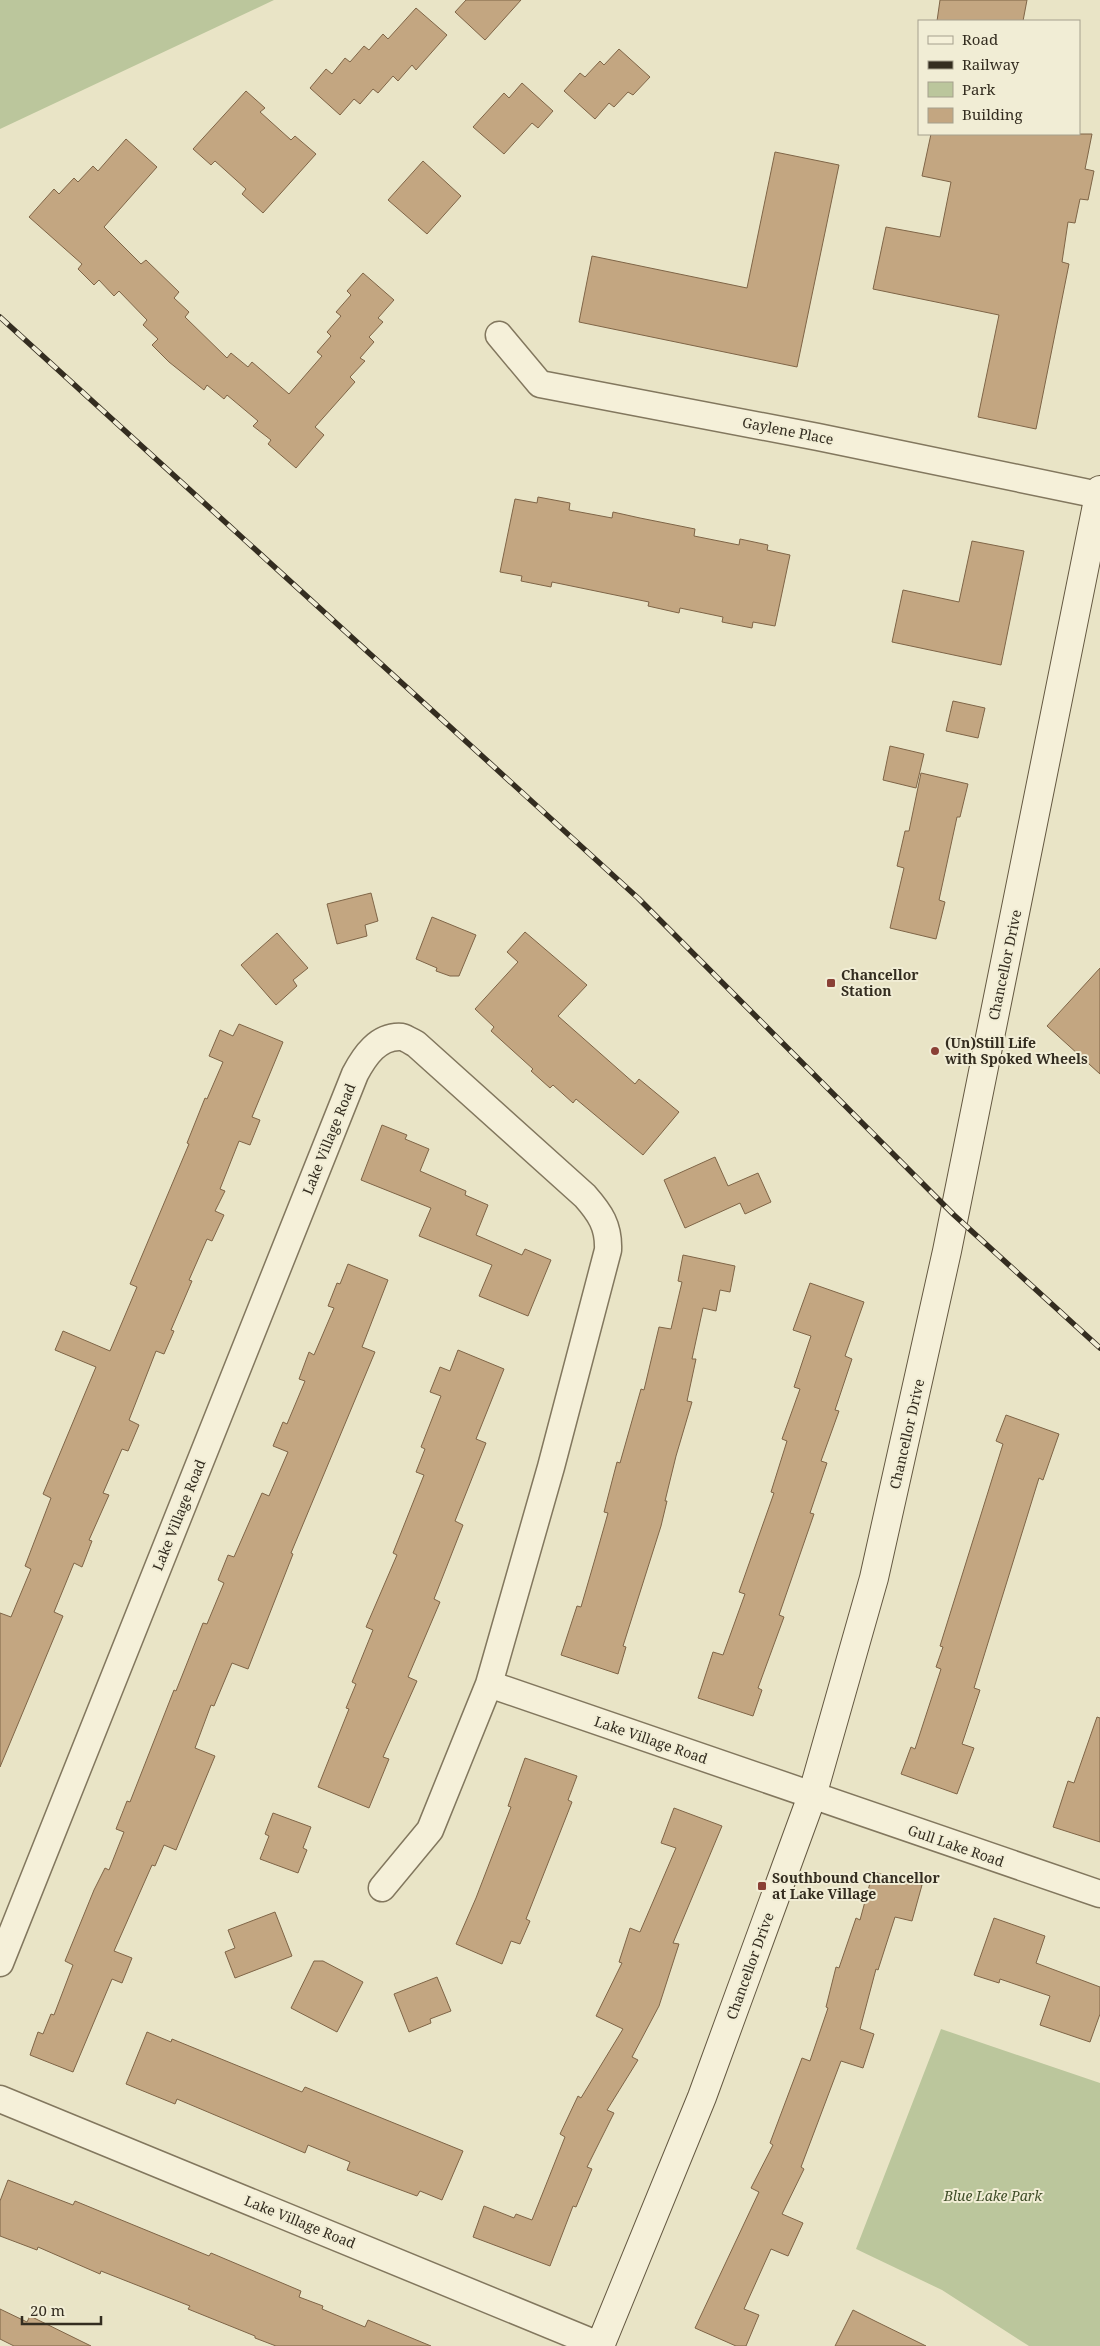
<svg xmlns="http://www.w3.org/2000/svg" width="1100" height="2346" viewBox="0 0 1100 2346" font-family="'Noto Serif',serif">
<style>
.green{fill:#bbc69c}
.building{fill:#c3a681;stroke:#7f6547}
.lines{fill:none;stroke-linecap:round;stroke-linejoin:round}
.street-casing{stroke:#82775e;stroke-width:29}
.secondary-casing{stroke:#645841;stroke-width:30}
.street{stroke:#f5f0d9;stroke-width:26}
.secondary{stroke:#f5f0d9;stroke-width:28}
.rail-casing{stroke:#342d20;stroke-width:5.5}
.rail{stroke:#f1edd5;stroke-width:4;stroke-dasharray:11;stroke-linecap:butt}
.poi-dot{fill:#8a4035;stroke:#f1edd5;stroke-width:2}
.labels{text-anchor:middle;stroke-width:4;stroke-linejoin:round;paint-order:stroke}
.street-label{font-size:14px;fill:#342d20;stroke:#f1edd5}
.poi-label{font-size:14px;font-weight:bold;fill:#342d20;stroke:#f1edd5;text-anchor:start}
.park-label{font-size:14px;font-style:italic;fill:#404e29;stroke:#f1edd5}
</style>
<rect width="100%" height="100%" fill="#e9e4c6"/>
<path class="green" d="M 0,0 L 274,0 L 0,129 Z
M 941,2029 L 1100,2083 L 1100,2346 L 1029,2346 L 942,2290 L 856,2249 Z"/>
<path class="building" d="M 466,0 L 521,0 L 485,40 L 455,12 Z
M 940,0 L 1027,0 L 1023,21 L 937,21 Z
M 416,8 L 447,35 L 416,70 L 412,65 L 398,81 L 393,76 L 378,93 L 373,89 L 360,104 L 354,99 L 340,115 L 310,88 L 326,69 L 332,74 L 345,58 L 350,62 L 364,46 L 369,50 L 383,34 L 388,39 Z
M 619,49 L 650,77 L 633,95 L 628,92 L 614,107 L 609,103 L 595,119 L 564,91 L 580,73 L 585,77 L 600,61 L 604,65 Z
M 522,83 L 553,111 L 538,128 L 532,123 L 504,154 L 473,127 L 504,93 L 509,98 Z
M 246,91 L 265,108 L 260,112 L 291,140 L 295,136 L 316,154 L 263,213 L 242,194 L 246,189 L 215,161 L 211,165 L 193,149 Z
M 931,134 L 1092,134 L 1085,169 L 1094,171 L 1088,200 L 1080,199 L 1075,223 L 1068,222 L 1062,262 L 1069,264 L 1036,429 L 978,417 L 999,315 L 873,289 L 886,227 L 940,237 L 951,182 L 922,176 Z
M 126,139 L 157,167 L 104,227 L 141,264 L 146,260 L 179,292 L 174,298 L 189,312 L 185,317 L 227,358 L 231,353 L 248,367 L 252,362 L 289,394 L 322,356 L 317,352 L 331,336 L 327,332 L 341,316 L 336,312 L 351,295 L 347,291 L 363,273 L 394,300 L 378,318 L 383,322 L 369,337 L 374,342 L 360,358 L 365,361 L 350,377 L 355,382 L 315,427 L 324,435 L 296,468 L 268,444 L 271,440 L 253,426 L 258,421 L 227,395 L 224,399 L 207,385 L 204,390 L 169,362 L 152,345 L 158,339 L 143,325 L 147,320 L 119,291 L 114,296 L 99,280 L 94,285 L 78,269 L 82,264 L 29,217 L 54,189 L 59,194 L 74,178 L 78,182 L 93,166 L 98,171 Z
M 775,152 L 839,165 L 797,367 L 579,322 L 592,256 L 747,288 Z
M 423,161 L 461,196 L 427,234 L 388,200 Z
M 538,497 L 570,503 L 569,510 L 612,518 L 613,512 L 640,518 L 695,529 L 694,536 L 739,545 L 740,539 L 768,545 L 767,550 L 790,555 L 775,626 L 753,622 L 752,628 L 722,622 L 723,617 L 680,608 L 679,613 L 648,606 L 649,602 L 552,582 L 551,587 L 521,581 L 522,576 L 500,572 L 515,499 L 537,503 Z
M 972,541 L 1024,551 L 1001,665 L 892,642 L 903,590 L 959,602 Z
M 953,701 L 985,708 L 978,738 L 946,731 Z
M 890,746 L 924,754 L 916,788 L 883,780 Z
M 921,773 L 968,784 L 960,817 L 957,817 L 939,900 L 945,902 L 936,939 L 890,928 L 904,868 L 897,866 L 905,831 L 909,831 Z
M 371,893 L 378,921 L 365,925 L 367,936 L 337,944 L 327,904 Z
M 432,917 L 476,935 L 459,976 L 450,976 L 436,971 L 437,968 L 416,959 Z
M 525,932 L 587,985 L 558,1016 L 635,1084 L 639,1079 L 679,1112 L 643,1155 L 576,1099 L 573,1103 L 553,1085 L 550,1088 L 531,1071 L 533,1069 L 491,1031 L 494,1027 L 475,1009 L 518,962 L 507,952 Z
M 277,933 L 308,968 L 293,980 L 297,986 L 276,1005 L 241,965 Z
M 1100,968 L 1100,1074 L 1047,1026 Z
M 239,1024 L 283,1042 L 252,1117 L 260,1120 L 250,1145 L 239,1141 L 220,1189 L 225,1191 L 215,1211 L 224,1215 L 212,1241 L 207,1239 L 189,1280 L 192,1281 L 171,1330 L 174,1331 L 164,1354 L 156,1351 L 129,1420 L 139,1425 L 128,1451 L 122,1449 L 103,1493 L 109,1495 L 89,1540 L 92,1541 L 82,1567 L 74,1563 L 54,1612 L 63,1616 L 0,1767 L 0,1613 L 11,1617 L 31,1569 L 25,1566 L 51,1498 L 43,1494 L 96,1367 L 55,1350 L 63,1331 L 110,1351 L 137,1287 L 130,1284 L 189,1144 L 187,1143 L 205,1098 L 207,1099 L 223,1062 L 209,1056 L 220,1030 L 233,1036 Z
M 382,1125 L 407,1135 L 405,1139 L 429,1149 L 420,1171 L 466,1191 L 465,1195 L 488,1205 L 476,1235 L 522,1255 L 525,1249 L 551,1260 L 528,1316 L 479,1296 L 492,1265 L 419,1236 L 431,1208 L 361,1180 Z
M 715,1157 L 728,1186 L 758,1173 L 771,1202 L 745,1214 L 740,1203 L 685,1228 L 664,1180 Z
M 683,1255 L 735,1266 L 730,1292 L 720,1290 L 716,1311 L 703,1308 L 692,1359 L 696,1359 L 687,1401 L 692,1402 L 676,1456 L 665,1501 L 667,1501 L 661,1526 L 623,1646 L 626,1647 L 618,1674 L 561,1655 L 577,1606 L 581,1607 L 595,1559 L 608,1513 L 604,1512 L 617,1462 L 620,1463 L 641,1389 L 644,1390 L 659,1327 L 671,1329 L 682,1282 L 678,1281 Z
M 348,1264 L 388,1280 L 362,1347 L 375,1352 L 291,1553 L 293,1554 L 248,1669 L 232,1663 L 214,1706 L 211,1705 L 195,1748 L 215,1756 L 176,1850 L 164,1845 L 155,1866 L 152,1865 L 114,1951 L 132,1958 L 122,1983 L 112,1979 L 73,2072 L 30,2055 L 38,2032 L 43,2034 L 51,2014 L 54,2015 L 73,1965 L 65,1961 L 94,1890 L 105,1868 L 109,1870 L 124,1832 L 116,1829 L 127,1801 L 130,1802 L 174,1690 L 176,1691 L 203,1623 L 207,1624 L 224,1583 L 218,1580 L 228,1555 L 234,1557 L 262,1493 L 269,1496 L 288,1452 L 273,1446 L 283,1422 L 287,1424 L 305,1381 L 299,1379 L 309,1352 L 314,1355 L 334,1308 L 328,1306 L 337,1283 L 340,1284 Z
M 810,1283 L 864,1302 L 845,1356 L 852,1359 L 835,1410 L 839,1411 L 821,1461 L 827,1463 L 810,1513 L 814,1514 L 779,1615 L 784,1617 L 758,1688 L 762,1690 L 753,1716 L 698,1698 L 713,1652 L 723,1655 L 745,1594 L 739,1592 L 774,1493 L 771,1492 L 787,1441 L 782,1439 L 800,1389 L 794,1387 L 811,1336 L 793,1330 Z
M 458,1350 L 504,1369 L 476,1439 L 486,1443 L 455,1521 L 463,1525 L 434,1599 L 440,1602 L 408,1677 L 417,1681 L 383,1757 L 389,1759 L 369,1808 L 318,1787 L 349,1709 L 346,1708 L 356,1684 L 352,1682 L 373,1630 L 366,1627 L 397,1555 L 393,1553 L 424,1475 L 416,1472 L 425,1449 L 421,1447 L 441,1396 L 430,1392 L 440,1367 L 450,1371 Z
M 1006,1415 L 1059,1434 L 1043,1480 L 1039,1478 L 974,1688 L 980,1690 L 962,1744 L 974,1748 L 957,1794 L 901,1774 L 911,1747 L 915,1749 L 941,1669 L 936,1667 L 943,1647 L 940,1646 L 1003,1444 L 996,1441 Z
M 1097,1717 L 1100,1718 L 1100,1842 L 1053,1827 L 1068,1781 L 1074,1783 Z
M 525,1758 L 577,1776 L 568,1800 L 572,1802 L 526,1919 L 530,1921 L 520,1944 L 511,1941 L 502,1964 L 456,1944 L 476,1898 L 511,1807 L 508,1806 Z
M 674,1808 L 722,1826 L 673,1943 L 679,1944 L 659,2006 L 632,2057 L 638,2060 L 607,2110 L 614,2113 L 587,2167 L 592,2169 L 576,2207 L 573,2206 L 550,2266 L 473,2237 L 484,2206 L 514,2218 L 516,2214 L 532,2220 L 565,2137 L 560,2134 L 578,2096 L 581,2098 L 623,2029 L 596,2016 L 622,1963 L 619,1962 L 630,1928 L 640,1932 L 676,1848 L 661,1843 Z
M 273,1813 L 311,1827 L 303,1848 L 307,1850 L 298,1873 L 260,1859 L 269,1836 L 265,1834 Z
M 873,1872 L 922,1885 L 912,1921 L 895,1917 L 878,1970 L 876,1969 L 860,2029 L 874,2034 L 863,2068 L 841,2061 L 801,2167 L 804,2169 L 782,2214 L 803,2223 L 788,2256 L 771,2249 L 744,2309 L 759,2315 L 746,2346 L 736,2346 L 695,2328 L 759,2192 L 751,2188 L 773,2145 L 770,2143 L 802,2058 L 810,2061 L 828,2008 L 826,2007 L 836,1967 L 839,1968 L 856,1918 L 860,1920 Z
M 275,1912 L 292,1956 L 235,1978 L 225,1952 L 235,1948 L 228,1930 Z
M 994,1918 L 1045,1936 L 1036,1963 L 1100,1987 L 1100,2014 L 1090,2042 L 1040,2025 L 1050,1996 L 1000,1979 L 999,1983 L 974,1975 Z
M 314,1961 L 323,1961 L 363,1982 L 337,2032 L 291,2008 Z
M 437,1977 L 451,2011 L 430,2019 L 431,2023 L 409,2032 L 394,1994 Z
M 147,2032 L 171,2042 L 172,2039 L 302,2092 L 305,2087 L 463,2151 L 442,2200 L 420,2191 L 417,2196 L 347,2170 L 350,2162 L 308,2145 L 305,2153 L 177,2099 L 175,2104 L 126,2084 Z
M 8,2180 L 73,2205 L 75,2201 L 209,2256 L 211,2253 L 301,2291 L 299,2297 L 323,2306 L 322,2309 L 365,2327 L 368,2320 L 431,2346 L 276,2346 L 255,2338 L 255,2336 L 188,2309 L 190,2306 L 101,2271 L 100,2274 L 38,2247 L 37,2250 L 0,2236 L 0,2201 Z
M 0,2309 L 27,2322 L 30,2316 L 91,2346 L 14,2346 L 0,2339 Z
M 853,2310 L 877,2322 L 926,2346 L 835,2346 Z"/>
<g class="lines">
<defs>
<path id="street" d="M 499,335 L 540,384 L 818,437 L 1099,495
M 382,1888 L 430,1830 L 489,1684
M 0,1963 L 355,1074 C 364,1057 378,1035 402,1037 C 406,1038 412,1042 416,1044 L 585,1196 C 600,1213 609,1226 608,1250 L 551,1467 L 489,1684 L 1100,1894
M 0,2099 L 601,2346"/>
<path id="secondary" d="M 600,2346 L 702,2097 L 812,1796 L 874,1578 L 947,1251 L 1100,490"/>
</defs>
<use href="#street" class="street-casing"/>
<use href="#secondary" class="secondary-casing"/>
<use href="#street" class="street"/>
<use href="#secondary" class="secondary"/>
<defs>
<path id="rail" d="M 0,317 L 638,898 L 954,1215 L 1100,1348"/>
</defs>
<use href="#rail" class="rail-casing"/>
<use href="#rail" class="rail"/>
</g>
<g class="poi-dot">
<rect x="826" y="978" width="10" height="10" rx="2.5"/>
<circle cx="935" cy="1051" r="5"/>
<rect x="757" y="1881" width="10" height="10" rx="2.5"/>
</g>
<g class="labels">
<g class="street-label">
<text transform="translate(788 431) rotate(11)" y="5">Gaylene Place</text>
<text transform="translate(1005 965) rotate(-78)" y="5">Chancellor Drive</text>
<text transform="translate(329 1139) rotate(-68)" y="5">Lake Village Road</text>
<text transform="translate(907 1434) rotate(-77)" y="5">Chancellor Drive</text>
<text transform="translate(179 1515) rotate(-68)" y="5">Lake Village Road</text>
<text transform="translate(651 1740) rotate(19)" y="5">Lake Village Road</text>
<text transform="translate(956 1846) rotate(19)" y="5">Gull Lake Road</text>
<text transform="translate(750 1966) rotate(-70)" y="5">Chancellor Drive</text>
<text transform="translate(300 2222) rotate(22)" y="5">Lake Village Road</text>
</g>
<g class="poi-label">
<text x="841" y="980">Chancellor<tspan x="841" dy="16">Station</tspan></text>
<text x="945" y="1048">(Un)Still Life<tspan x="945" dy="16">with Spoked Wheels</tspan></text>
<text x="772" y="1883">Southbound Chancellor<tspan x="772" dy="16">at Lake Village</tspan></text>
</g>
<g class="park-label">
<text x="993" y="2201">Blue Lake Park</text>
</g>
</g>
<rect x="918" y="20" width="162" height="115" fill="#f1edd5" stroke="#a5a08d"/>
<rect x="928" y="36" width="25" height="8" fill="#f5f0d9" stroke="#a5a08d"/>
<text x="962" y="45" font-size="15" fill="#342d20">Road</text>
<rect x="928" y="61" width="25" height="8" fill="#342d20" stroke="#a5a08d"/>
<text x="962" y="70" font-size="15" fill="#342d20">Railway</text>
<rect x="928" y="82" width="25" height="15" fill="#bbc69c" stroke="#a5a08d"/>
<text x="962" y="95" font-size="15" fill="#342d20">Park</text>
<rect x="928" y="108" width="25" height="15" fill="#c3a681" stroke="#a5a08d"/>
<text x="962" y="120" font-size="15" fill="#342d20">Building</text>
<path d="M22 2316v8h79v-8" fill="none" stroke="#342d20" stroke-width="2.5"/>
<text x="30" y="2316" font-size="15" fill="#342d20" stroke="#f1edd5" stroke-width="4" paint-order="stroke">20 m</text>
</svg>
